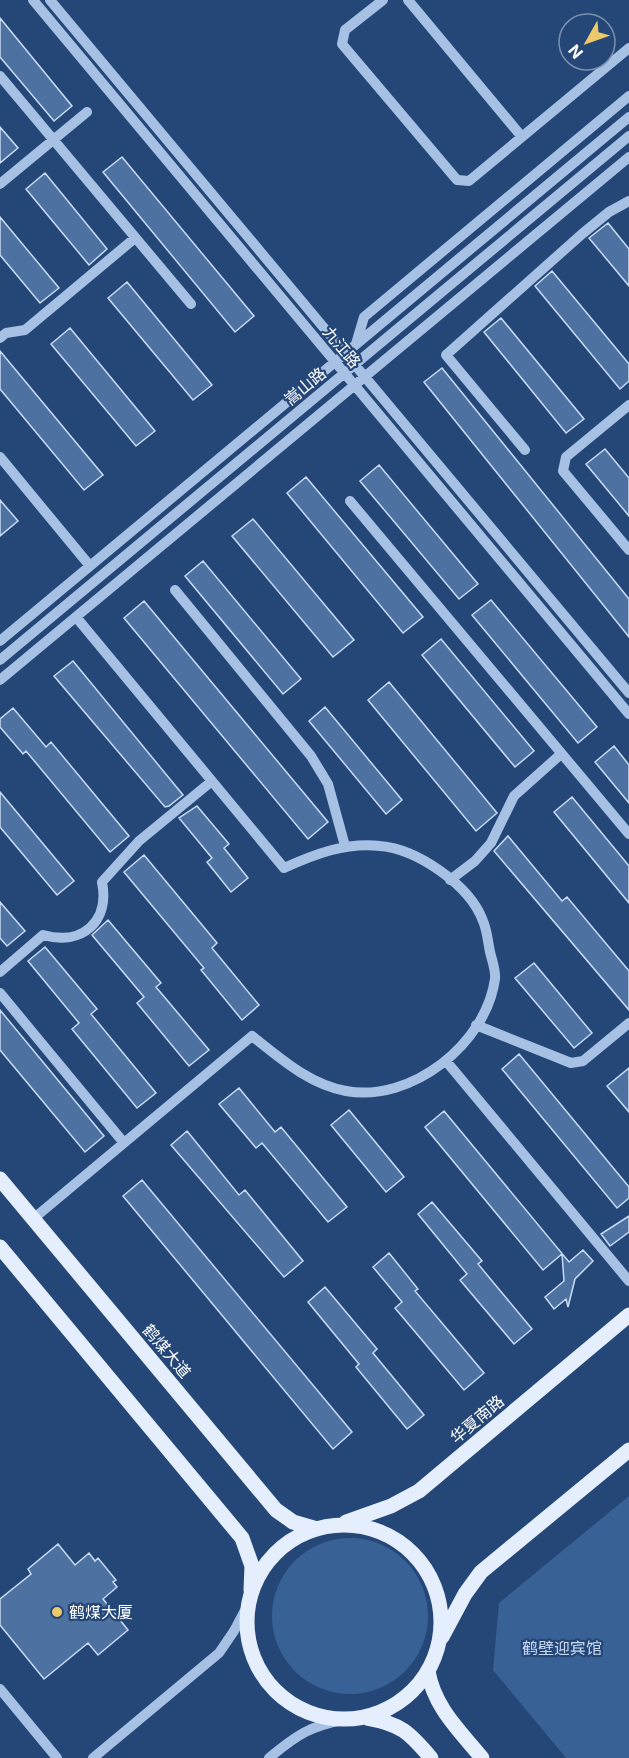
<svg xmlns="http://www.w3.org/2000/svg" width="629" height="1758" viewBox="0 0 629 1758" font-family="Inter,'Noto Sans SC',sans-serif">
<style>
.green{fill:#386195}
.building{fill:#4d71a1;stroke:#c8dbf3;stroke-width:1.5}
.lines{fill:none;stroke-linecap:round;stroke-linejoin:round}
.minor{stroke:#a6c1e3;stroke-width:10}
.major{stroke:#e5eefc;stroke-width:15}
.poi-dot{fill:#edc96b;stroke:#254778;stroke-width:2}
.labels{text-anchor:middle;stroke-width:4.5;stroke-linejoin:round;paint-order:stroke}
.street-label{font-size:16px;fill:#fff;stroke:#254778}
.poi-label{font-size:16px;fill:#fff;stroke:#254778;text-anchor:start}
.park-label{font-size:16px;fill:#c8dbf3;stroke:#254778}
</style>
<rect width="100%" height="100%" fill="#254778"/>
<path class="green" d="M 629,1496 L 629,1758 L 566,1758 L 493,1670 L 499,1603 Z
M272 1616a78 78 0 1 1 156 0a78 78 0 1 1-156 0Z"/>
<path class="building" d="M 0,18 L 72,106 L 54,121 L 0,57 Z
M 0,127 L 18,148 L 0,163 Z
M 122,157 L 254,316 L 235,332 L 103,172 Z
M 45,173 L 107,249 L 89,265 L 26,189 Z
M 0,217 L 59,288 L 40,303 L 0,255 Z
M 608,223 L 629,249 L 629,286 L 589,238 Z
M 552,271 L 629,364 L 629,381 L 620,389 L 535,286 Z
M 127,282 L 212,385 L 193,400 L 108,298 Z
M 501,318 L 584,419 L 566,433 L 484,332 Z
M 70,328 L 155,431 L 136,446 L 51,344 Z
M 0,351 L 103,475 L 84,490 L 0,389 Z
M 442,368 L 629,599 L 629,637 L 424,382 Z
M 605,449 L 629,478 L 629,516 L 586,464 Z
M 379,465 L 478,584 L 459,599 L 360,481 Z
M 306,477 L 423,617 L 403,633 L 287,493 Z
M 0,500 L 18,521 L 0,536 Z
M 253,519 L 354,640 L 333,657 L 232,536 Z
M 203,561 L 301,679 L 283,694 L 185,576 Z
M 491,600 L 597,727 L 578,743 L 472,615 Z
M 144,601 L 328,822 L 308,839 L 124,618 Z
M 441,639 L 534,751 L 515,767 L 422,655 Z
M 73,661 L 183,795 L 169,806 L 165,807 L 54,676 Z
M 389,682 L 497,813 L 476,831 L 368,700 Z
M 325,707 L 402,800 L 386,814 L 309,721 Z
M 13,708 L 46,747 L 51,742 L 129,836 L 110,852 L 26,751 L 23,754 L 0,727 L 0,719 Z
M 614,746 L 629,765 L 629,803 L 595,762 Z
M 0,792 L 74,881 L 57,895 L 0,827 Z
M 572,797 L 629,866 L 629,903 L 554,812 Z
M 197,806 L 229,844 L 224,848 L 248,878 L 231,892 L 207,862 L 212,858 L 179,818 Z
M 508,836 L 562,901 L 567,897 L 629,971 L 629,1010 L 494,851 Z
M 144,855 L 217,943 L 212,948 L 259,1005 L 242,1020 L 201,970 L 204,968 L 124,872 Z
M 0,902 L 25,931 L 7,946 L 0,938 Z
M 108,920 L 161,983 L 156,987 L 209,1050 L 189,1066 L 137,1003 L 144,997 L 92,935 Z
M 45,947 L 97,1009 L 91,1014 L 156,1093 L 137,1108 L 72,1029 L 79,1023 L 28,961 Z
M 534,963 L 592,1033 L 574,1048 L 515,978 Z
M 0,1010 L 104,1136 L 85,1152 L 0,1050 Z
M 519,1054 L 629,1187 L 629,1198 L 617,1208 L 502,1069 Z
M 629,1068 L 629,1112 L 607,1086 Z
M 239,1088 L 275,1132 L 281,1127 L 347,1207 L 328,1222 L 262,1143 L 256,1148 L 219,1104 Z
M 349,1110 L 404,1177 L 386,1192 L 331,1125 Z
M 444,1111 L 569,1262 L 583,1250 L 593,1261 L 575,1279 L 568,1307 L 566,1299 L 554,1309 L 545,1297 L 564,1281 L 562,1254 L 543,1270 L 425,1127 Z
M 187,1131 L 239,1195 L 245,1190 L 303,1261 L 284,1277 L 171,1145 Z
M 142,1180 L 352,1432 L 333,1449 L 123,1196 Z
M 432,1202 L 482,1261 L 478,1264 L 532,1329 L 514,1344 L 460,1280 L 467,1274 L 418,1214 Z
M 629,1216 L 629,1232 L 610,1246 L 601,1234 Z
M 389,1253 L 418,1289 L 415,1291 L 484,1373 L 464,1390 L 395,1308 L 402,1302 L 373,1267 Z
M 325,1287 L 377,1349 L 373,1353 L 424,1415 L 407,1429 L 356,1367 L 359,1364 L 308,1302 Z
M 58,1544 L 75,1565 L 89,1553 L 95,1561 L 98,1558 L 116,1580 L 113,1582 L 117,1587 L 103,1599 L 128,1630 L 98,1655 L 88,1643 L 44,1679 L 0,1625 L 0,1599 L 31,1574 L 28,1569 Z"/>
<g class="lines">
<path class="minor" d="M 33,0 L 629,714
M 50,0 L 629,693
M 383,0 L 345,30 L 342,44 L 457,180 L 469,181 L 629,48
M 408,0 L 522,137
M 0,76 L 191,304
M 0,184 L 87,112
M 0,338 L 6,333 L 25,330 L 135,238
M 356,344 L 364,317 L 629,96
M 629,405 L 566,457 L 563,471 L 629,550
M 525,450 L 446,355 L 582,234 L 609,212 L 629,201
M 0,457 L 90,566
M 350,501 L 629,834
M 175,590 L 311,756 L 328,784 L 345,846
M 0,641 L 629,117
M 0,660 L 629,136
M 0,680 L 629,157
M 450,880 L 475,861 L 491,843 L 514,796 L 561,754
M 0,972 L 43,935 C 82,946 110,922 102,882 L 139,841 L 212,781
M 0,993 L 124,1143
M 476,1025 L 571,1063 L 583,1061 L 629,1023
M 446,1061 L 629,1281
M 33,1219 L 252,1036 C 281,1059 309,1084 346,1091 C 411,1103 486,1044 495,979 C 496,971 492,960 490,952 C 488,942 487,930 483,921 C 470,885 417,849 380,846 C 346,842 315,854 284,868 L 76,617
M 0,1689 L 57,1758
M 93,1758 L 219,1653 L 234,1631 L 251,1599
M 269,1758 C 298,1734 310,1726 347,1719"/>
<path class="major" d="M 0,1179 L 276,1510 L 293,1522 L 317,1529
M 0,1247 L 242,1538 L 252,1566 L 251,1590
M 346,1522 L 391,1506 L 419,1491 L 629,1315
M247 1622a97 97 0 1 1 194 0a97 97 0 1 1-194 0Z
M 442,1637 L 465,1594 L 481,1572 L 629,1450
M 428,1671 C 434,1707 459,1730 482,1758
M 367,1718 C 401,1724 409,1732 431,1758"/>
</g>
<circle class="poi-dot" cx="57" cy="1612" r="6"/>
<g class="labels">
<g class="street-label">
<text transform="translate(342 347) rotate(50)" y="6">九江路</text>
<text transform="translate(305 386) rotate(-40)" y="6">嵩山路</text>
<text transform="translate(167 1351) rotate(50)" y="6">鹤煤大道</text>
<text transform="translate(477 1419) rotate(-40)" y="6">华夏南路</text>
</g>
<g class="poi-label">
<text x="69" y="1618">鹤煤大厦</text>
</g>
<g class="park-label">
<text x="562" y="1654">鹤壁迎宾馆</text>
</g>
</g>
<g transform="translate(587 42) rotate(230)"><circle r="28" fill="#254778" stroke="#7c91ae" stroke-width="1.5"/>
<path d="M0-4.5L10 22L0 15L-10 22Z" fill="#edc96b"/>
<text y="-9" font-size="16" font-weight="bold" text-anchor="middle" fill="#ffffff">N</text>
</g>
</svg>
